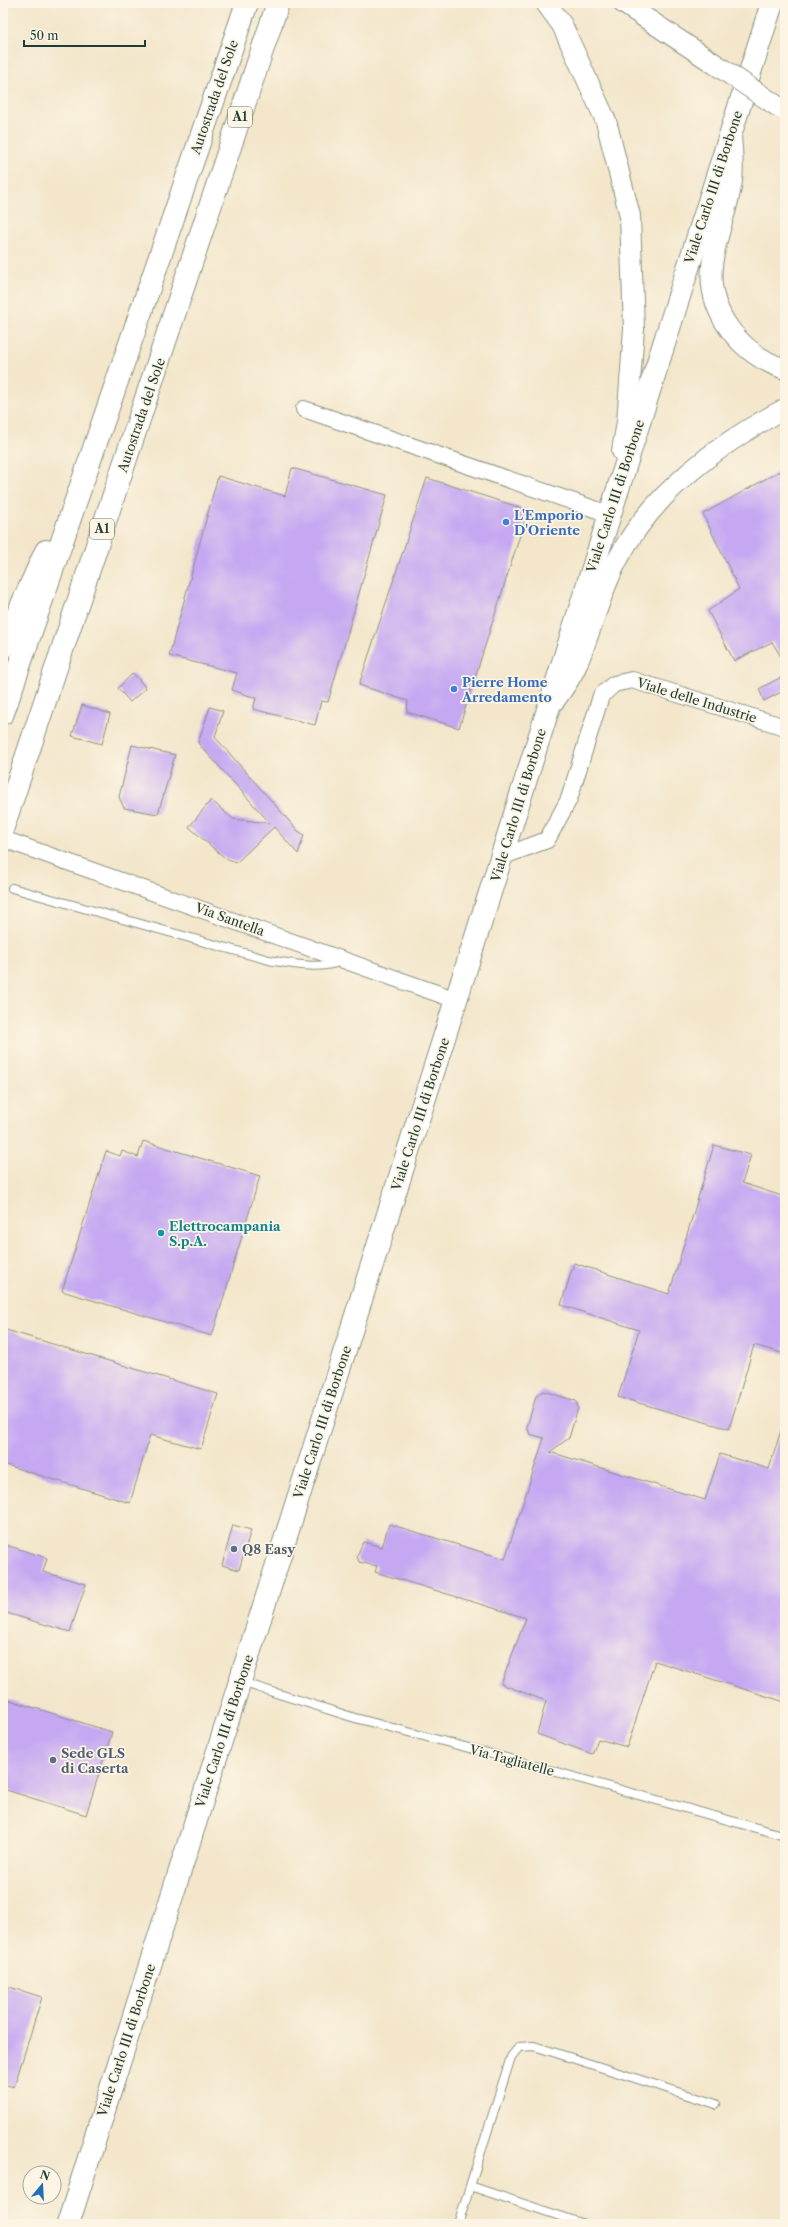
<svg xmlns="http://www.w3.org/2000/svg" width="788" height="2227" viewBox="0 0 788 2227" font-family="'Libre Caslon Text',serif">
<style>
.building{fill:#c5a7f2}
.lines{fill:none;stroke-linecap:round;stroke-linejoin:round}
.service-casing{stroke:#899280;stroke-width:10}
.minor-casing{stroke:#899280;stroke-width:18}
.tertiary-casing{stroke:#899280;stroke-width:22}
.secondary-casing{stroke:#899280;stroke-width:24}
.motorway-casing{stroke:#899280;stroke-width:24}
.service{stroke:#fff;stroke-width:8}
.minor{stroke:#fff;stroke-width:16}
.tertiary{stroke:#fff;stroke-width:20}
.secondary{stroke:#fff;stroke-width:22}
.motorway{stroke:#fff;stroke-width:22}
.tertiary-bridge-casing{stroke:#899280;stroke-width:22;stroke-linecap:butt}
.tertiary-bridge{stroke:#fff;stroke-width:20}
.shop-dot{fill:#3f7fe0;stroke:#fcf5e5;stroke-width:1.5}
.culture-dot{fill:#0f9aa8;stroke:#fcf5e5;stroke-width:1.5}
.service-dot{fill:#5c6f8a;stroke:#fcf5e5;stroke-width:1.5}
.labels{text-anchor:middle;stroke-width:3.5;stroke-linejoin:round;paint-order:stroke}
.shield{fill:#fcf5e5;stroke:#617469;stroke-width:1}
.shield-label{font-size:12px;font-weight:bold;fill:#1f3d34}
.street-label{font-size:13px;fill:#1f3d34;stroke:#fcf5e5}
.shop-label{font-size:13px;font-weight:bold;fill:#366cbe;stroke:#fcf5e5;text-anchor:start}
.culture-label{font-size:13px;font-weight:bold;fill:#0d838f;stroke:#fcf5e5;text-anchor:start}
.service-label{font-size:13px;font-weight:bold;fill:#4e5e75;stroke:#fcf5e5;text-anchor:start}
</style>
<rect width="100%" height="100%" fill="#fcf5e5"/>
<filter id="ink" filterUnits="userSpaceOnUse"><feTurbulence type="fractalNoise" baseFrequency=".025" numOctaves="2"/><feDisplacementMap in="SourceGraphic" scale="8" xChannelSelector="R" yChannelSelector="G"/><feConvolveMatrix kernelMatrix="1 2 1 2 8 2 1 2 1" color-interpolation-filters="sRGB"/></filter>
<filter id="wash" filterUnits="userSpaceOnUse"><feTurbulence type="fractalNoise" baseFrequency=".012" numOctaves="4" result="noise"/><feDisplacementMap in="SourceGraphic" scale="16" xChannelSelector="R" yChannelSelector="G"/><feGaussianBlur stdDeviation="0.9" result="paint"/><feColorMatrix in="noise" values="0 0 0 0 0 0 0 0 0 0 0 0 0 0 0 0 0 1.4 0 .05"/><feComposite in="paint" operator="in"/></filter>
<g filter="url(#wash)">
<rect width="100%" height="100%" fill="#f3e6cb"/>
<g id="blocks">
<path class="building" d="M 292,468 L 387,495 L 328,702 L 321,701 L 315,725 L 253,709 L 256,698 L 232,690 L 237,673 L 169,656 L 218,476 L 285,496 Z
M 785,468 L 785,663 L 772,642 L 734,661 L 708,611 L 739,589 L 703,514 Z
M 427,478 L 528,510 L 459,728 L 407,712 L 408,701 L 359,685 Z
M 133,673 L 146,688 L 130,702 L 118,688 Z
M 785,675 L 785,690 L 764,701 L 759,689 Z
M 82,705 L 110,714 L 102,744 L 72,736 Z
M 210,707 L 223,711 L 215,737 L 298,831 L 304,835 L 298,854 L 274,827 L 237,862 L 226,859 L 189,827 L 211,800 L 233,819 L 270,823 L 198,743 Z
M 132,745 L 175,755 L 158,814 L 124,808 L 119,797 Z
M 143,1141 L 260,1176 L 212,1336 L 62,1291 L 106,1151 L 120,1156 L 122,1151 L 138,1157 Z
M 714,1145 L 751,1155 L 742,1183 L 785,1197 L 785,1354 L 754,1345 L 729,1429 L 618,1397 L 639,1330 L 561,1305 L 574,1263 L 669,1294 Z
M 3,1329 L 218,1394 L 201,1449 L 150,1435 L 130,1503 L 3,1464 Z
M 543,1391 L 576,1401 L 578,1408 L 569,1438 L 550,1452 L 705,1500 L 720,1454 L 769,1469 L 782,1427 L 785,1427 L 785,1702 L 655,1661 L 627,1747 L 598,1739 L 592,1754 L 537,1734 L 546,1701 L 501,1684 L 526,1618 L 375,1572 L 377,1566 L 359,1562 L 357,1556 L 363,1542 L 382,1547 L 389,1524 L 505,1559 L 544,1438 L 530,1434 L 527,1427 L 536,1396 Z
M 233,1525 L 251,1530 L 239,1570 L 222,1565 Z
M 3,1544 L 47,1558 L 43,1572 L 86,1584 L 70,1632 L 3,1612 Z
M 3,1698 L 112,1732 L 86,1815 L 3,1789 Z
M 3,1985 L 42,1997 L 14,2087 L 3,2084 Z"/>
</g>
</g>
<g filter="url(#ink)">
<use href="#blocks" fill-opacity="0" stroke="#899280" stroke-width="1"/>
<g class="lines">
<defs>
<path id="service" d="M 12,888 L 269,960 C 294,964 318,970 342,961
M 241,1682 L 355,1718 L 503,1757 L 785,1836
M 470,2186 L 584,2224
M 458,2224 L 511,2057 L 519,2047 L 534,2046 L 716,2104"/>
<path id="minor" d="M 304,409 L 609,514
M 3,839 L 456,1000
M 501,857 L 547,840 L 569,799 L 601,696 L 614,684 L 632,680 L 785,727"/>
<path id="tertiary" d="M 546,3 L 562,25 L 606,121 L 630,216 L 634,329 L 627,422 L 622,451
M 623,3 L 712,62
M 731,135 C 732,150 734,166 732,181 C 728,210 715,237 712,266 C 707,314 742,355 785,369
M 555,700 C 563,689 572,677 577,664 C 592,630 600,592 618,559 C 652,494 720,442 785,409"/>
<path id="secondary" d="M 68,2224 L 772,3"/>
<path id="motorway" d="M 3,647 L 46,551
M 3,713 L 247,3
M 3,827 L 278,3"/>
</defs>
<use href="#service" class="service-casing"/>
<use href="#minor" class="minor-casing"/>
<use href="#tertiary" class="tertiary-casing"/>
<use href="#secondary" class="secondary-casing"/>
<use href="#motorway" class="motorway-casing"/>
<use href="#service" class="service"/>
<use href="#minor" class="minor"/>
<use href="#tertiary" class="tertiary"/>
<use href="#secondary" class="secondary"/>
<use href="#motorway" class="motorway"/>
<defs>
<path id="tertiary-bridge" d="M 712,62 L 780,108"/>
</defs>
<use href="#tertiary-bridge" class="tertiary-bridge-casing"/>
<use href="#tertiary-bridge" class="tertiary-bridge"/>
</g>
</g>
<g class="shop-dot">
<circle cx="506" cy="522" r="4"/>
<circle cx="454" cy="689" r="4"/>
</g>
<circle class="culture-dot" cx="161" cy="1233" r="4"/>
<g class="service-dot">
<circle cx="234" cy="1549" r="4"/>
<circle cx="53" cy="1760" r="4"/>
</g>
<g class="labels">
<g class="shield">
<rect x="228" y="107" width="24" height="20" rx="3"/>
<rect x="90" y="519" width="24" height="20" rx="3"/>
</g>
<g class="shield-label">
<text x="240" y="121">A1</text>
<text x="102" y="533">A1</text>
</g>
<g class="street-label">
<text transform="translate(214 97) rotate(-71)" y="5">Autostrada del Sole</text>
<text transform="translate(713 187) rotate(-72)" y="5">Viale Carlo III di Borbone</text>
<text transform="translate(141 415) rotate(-71)" y="5">Autostrada del Sole</text>
<text transform="translate(615 496) rotate(-72)" y="5">Viale Carlo III di Borbone</text>
<text transform="translate(697 700) rotate(17)" y="5">Viale delle Industrie</text>
<text transform="translate(518 805) rotate(-73)" y="5">Viale Carlo III di Borbone</text>
<text transform="translate(230 919) rotate(20)" y="5">Via Santella</text>
<text transform="translate(420 1114) rotate(-72)" y="5">Viale Carlo III di Borbone</text>
<text transform="translate(322 1422) rotate(-72)" y="5">Viale Carlo III di Borbone</text>
<text transform="translate(224 1731) rotate(-72)" y="5">Viale Carlo III di Borbone</text>
<text transform="translate(512 1760) rotate(15)" y="5">Via Tagliatelle</text>
<text transform="translate(126 2040) rotate(-72)" y="5">Viale Carlo III di Borbone</text>
</g>
<g class="shop-label">
<text x="514" y="520">L'Emporio<tspan x="514" dy="15">D'Oriente</tspan></text>
<text x="462" y="687">Pierre Home<tspan x="462" dy="15">Arredamento</tspan></text>
</g>
<g class="culture-label">
<text x="169" y="1231">Elettrocampania<tspan x="169" dy="15">S.p.A.</tspan></text>
</g>
<g class="service-label">
<text x="242" y="1554">Q8 Easy</text>
<text x="61" y="1758">Sede GLS<tspan x="61" dy="15">di Caserta</tspan></text>
</g>
</g>
<rect width="788" height="2227" fill="none" stroke="#fcf5e5" stroke-width="16"/>
<g transform="translate(42 2185) rotate(18)"><circle r="19" fill="#fcf5e5" stroke="#a4ab9e"/>
<path d="M0-3L7 15L0 10L-7 15Z" fill="#1f6fb2"/>
<text y="-6" font-size="11" font-weight="bold" text-anchor="middle" fill="#1f3d34">N</text>
</g>
<path d="M24 40v6h121v-6" fill="none" stroke="#1f3d34" stroke-width="2"/>
<text x="30" y="40" font-size="12" fill="#1f3d34" stroke="#fcf5e5" stroke-width="3" paint-order="stroke">50 m</text>
</svg>
